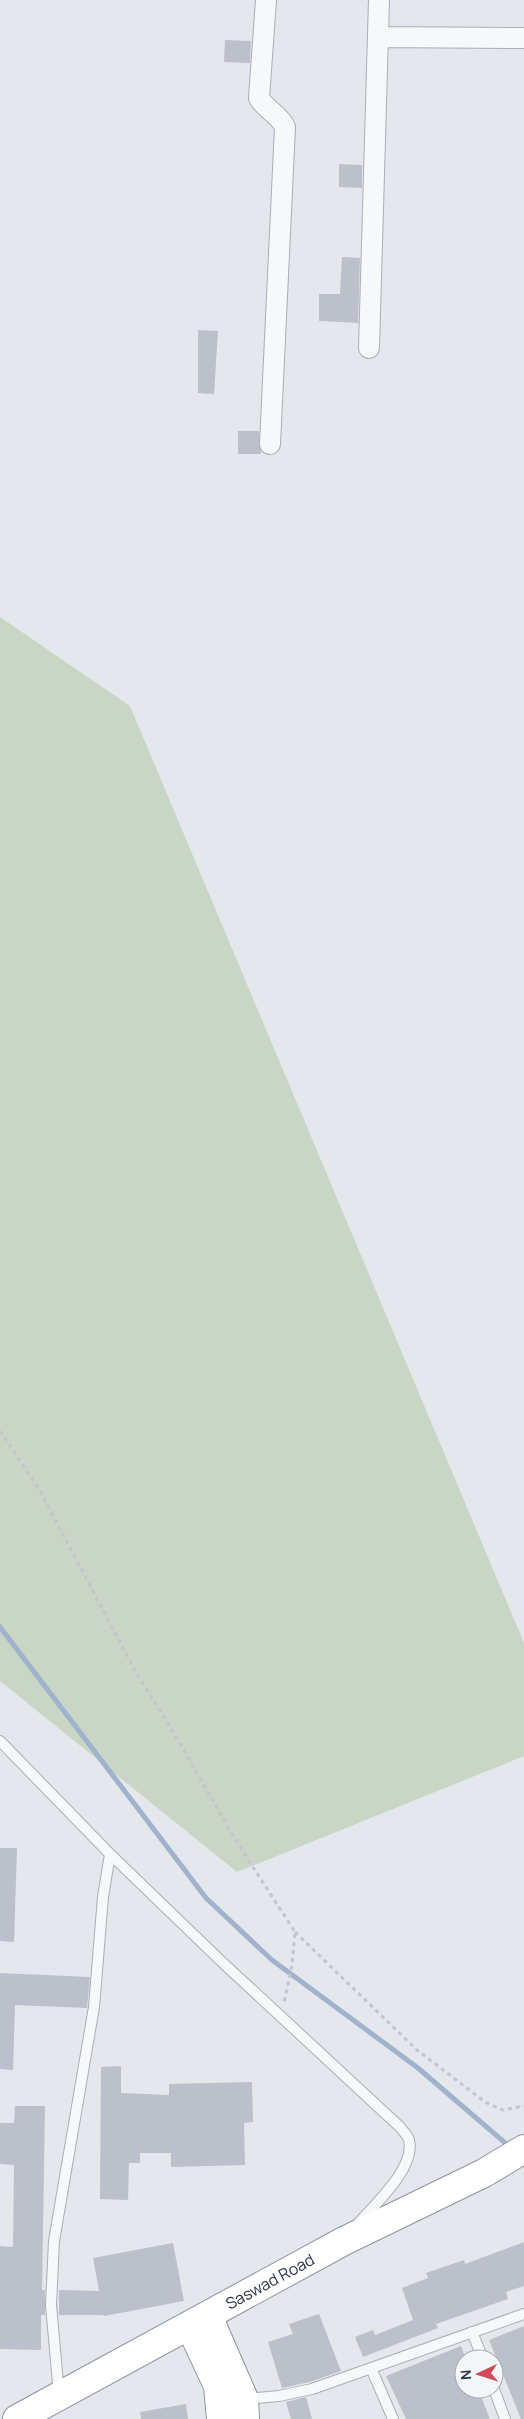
<svg xmlns="http://www.w3.org/2000/svg" width="524" height="2419" viewBox="0 0 524 2419" font-family="Manrope,sans-serif">
<style>
.green{fill:#c9d6c5}
.lines{fill:none;stroke-linecap:round;stroke-linejoin:round}
.stream{stroke:#9fb4cc;stroke-width:5}
.building{fill:#bbc0ca}
.service-casing{stroke:#a9aeb7;stroke-width:12}
.minor-casing{stroke:#a9aeb7;stroke-width:22}
.trunk-casing{stroke:#8b94a3;stroke-width:30}
.path{stroke:#c2c5cb;stroke-width:3;stroke-dasharray:4 4;stroke-linecap:butt}
.service{stroke:#f7f8fa;stroke-width:10}
.minor{stroke:#f7f8fa;stroke-width:20}
.trunk{stroke:#fff;stroke-width:28}
.labels{text-anchor:middle;stroke-width:4;stroke-linejoin:round;paint-order:stroke}
.street-label{font-size:16px;fill:#2b3445;stroke:#f4f6f9}
</style>
<rect width="100%" height="100%" fill="#e4e7ec"/>
<path class="green" d="M 0,617 L 130,706 L 524,1643 L 524,1756 L 237,1872 L 0,1681 Z"/>
<g class="lines">
<path class="stream" d="M 0,1627 L 206,1898 L 272,1960 L 418,2068 L 510,2147"/>
</g>
<path class="building" d="M 225,40 L 251,41 L 250,63 L 224,62 Z
M 339,164 L 362,165 L 362,188 L 339,187 Z
M 342,257 L 360,258 L 358,323 L 319,321 L 319,294 L 340,294 Z
M 198,330 L 218,331 L 214,394 L 198,393 Z
M 238,431 L 259,431 L 261,454 L 238,454 Z
M 0,1848 L 17,1848 L 14,1942 L 0,1941 Z
M 0,1973 L 90,1977 L 87,2008 L 15,2005 L 13,2070 L 0,2069 Z
M 121,2066 L 121,2093 L 169,2095 L 169,2084 L 252,2082 L 253,2122 L 244,2123 L 245,2165 L 171,2167 L 171,2153 L 140,2153 L 140,2163 L 129,2163 L 128,2200 L 100,2199 L 101,2067 Z
M 15,2106 L 45,2106 L 42,2290 L 45,2290 L 45,2315 L 41,2315 L 41,2350 L 0,2349 L 0,2246 L 13,2247 L 14,2165 L 0,2164 L 0,2123 L 14,2123 Z
M 524,2242 L 524,2286 L 506,2292 L 508,2299 L 436,2324 L 438,2328 L 363,2357 L 355,2337 L 373,2330 L 375,2335 L 413,2320 L 402,2288 L 428,2278 L 426,2273 L 464,2260 L 465,2264 Z
M 173,2243 L 184,2301 L 104,2316 L 103,2315 L 59,2315 L 59,2290 L 99,2291 L 93,2258 Z
M 319,2314 L 341,2371 L 310,2382 L 282,2388 L 268,2342 L 293,2334 L 289,2324 Z
M 524,2326 L 524,2419 L 521,2419 L 489,2340 Z
M 461,2346 L 464,2354 L 464,2389 L 478,2389 L 490,2419 L 406,2419 L 386,2376 Z
M 306,2397 L 312,2419 L 291,2419 L 286,2402 Z
M 186,2404 L 188,2419 L 141,2419 L 140,2412 Z"/>
<g class="lines">
<defs>
<path id="service" d="M 0,1741 L 110,1854 L 222,1962 L 400,2127 C 403,2131 408,2136 409,2140 C 416,2168 374,2205 357,2225
M 472,2332 L 483,2359
M 371,2368 L 393,2419
M 494,2389 L 505,2419
M 59,2395 L 51,2305 L 54,2241 L 94,2007 L 103,1897 L 110,1854
M 245,2399 L 279,2396 L 312,2389 L 524,2314"/>
<path id="minor" d="M 266,0 L 259,98 C 266,110 279,114 285,127 L 270,444
M 378,37 L 524,38
M 369,348 L 379,0"/>
<g id="trunk">
<path d="M 208,2316 L 244,2399 L 245,2419"/>
<path d="M 190,2326 L 218,2386 L 221,2419"/>
<path id="s1" d="M 17,2419 L 344,2241 L 484,2173 L 524,2149"/>
</g>
</defs>
<use href="#service" class="service-casing"/>
<use href="#minor" class="minor-casing"/>
<use href="#trunk" class="trunk-casing"/>
<path class="path" d="M 0,1431 L 40,1491 L 138,1676 L 165,1718 L 238,1844 L 295,1932 L 292,1965 L 284,2003
M 295,1932 L 417,2050 L 485,2102 L 503,2110 L 524,2106"/>
<use href="#service" class="service"/>
<use href="#minor" class="minor"/>
<use href="#trunk" class="trunk"/>
</g>
<g class="labels">
<g class="street-label">
<text dy="6" stroke="none"><textPath href="#s1" startOffset="288">Saswad Road</textPath></text>
</g>
</g>
<g transform="translate(479 2374) rotate(266)"><circle r="24" fill="#f4f6f9" stroke="#a4a8b1"/>
<path d="M0-4L9 19L0 12L-9 19Z" fill="#d1495b"/>
<text y="-8" font-size="14" font-weight="bold" text-anchor="middle" fill="#2b3445">N</text>
</g>
</svg>
